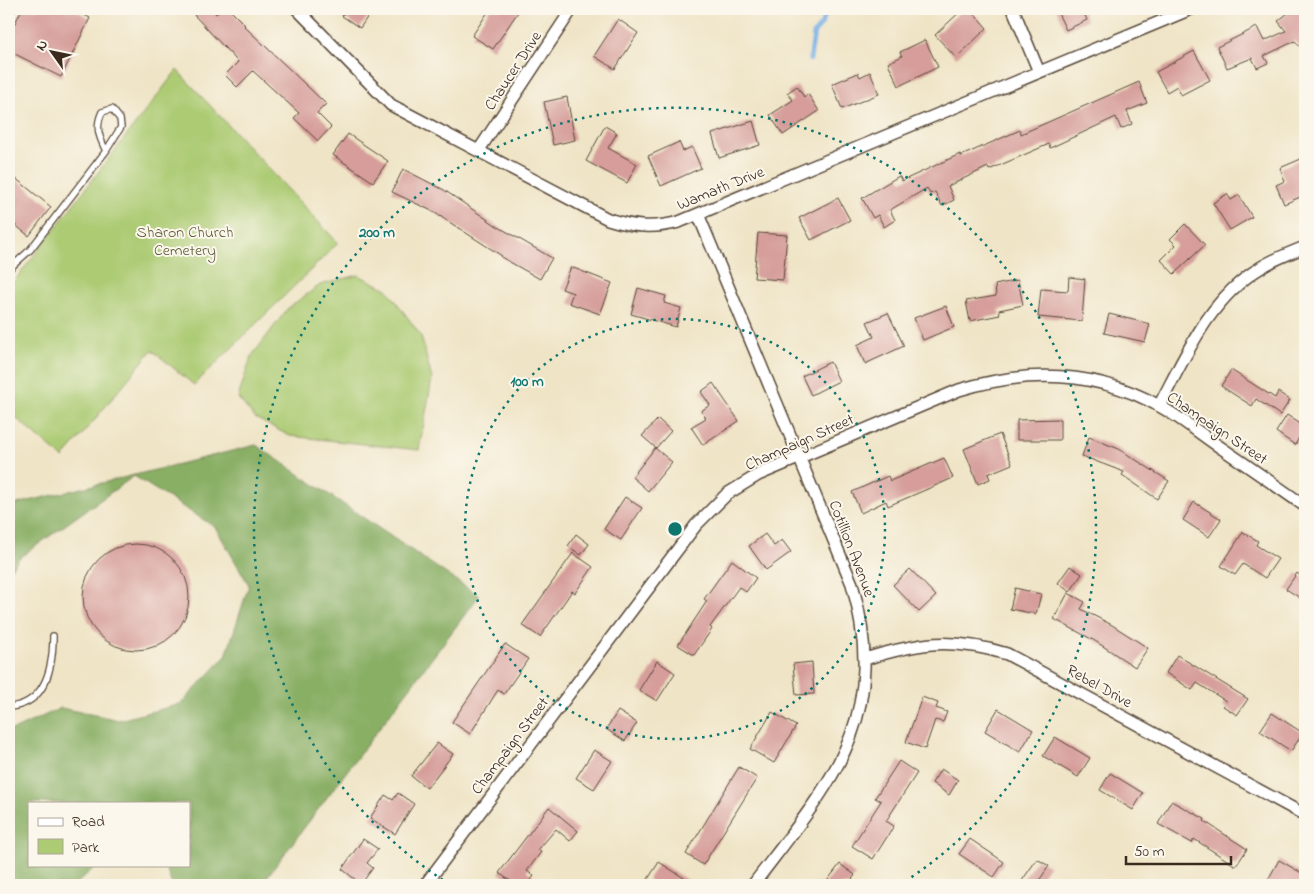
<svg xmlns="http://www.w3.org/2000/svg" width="1314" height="894" viewBox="0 0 1314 894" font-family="'Indie Flower',sans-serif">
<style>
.green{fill:#accb73;stroke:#747a48}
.forest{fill:#89af65;stroke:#626c42}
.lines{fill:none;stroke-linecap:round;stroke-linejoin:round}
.stream{stroke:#74afe5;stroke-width:4.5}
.building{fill:#d69d9a}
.service-casing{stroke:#564637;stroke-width:8}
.minor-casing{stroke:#564637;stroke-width:14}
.service{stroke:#fff;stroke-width:5.5}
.minor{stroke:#fff;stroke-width:11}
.ring{fill:none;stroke:#0f766e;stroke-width:2.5;stroke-dasharray:2.5 5}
.labels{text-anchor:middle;stroke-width:4;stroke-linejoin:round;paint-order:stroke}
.street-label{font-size:16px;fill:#3b2a1e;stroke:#fbf7ec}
.park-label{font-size:16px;fill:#5d5a38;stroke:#fbf7ec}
.centre{fill:#0f766e;stroke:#fbf7ec;stroke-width:2.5}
.ring-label{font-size:15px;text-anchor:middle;font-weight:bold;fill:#0f766e;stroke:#fbf7ec;stroke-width:4;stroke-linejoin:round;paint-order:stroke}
</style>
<rect width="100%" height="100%" fill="#fbf7ec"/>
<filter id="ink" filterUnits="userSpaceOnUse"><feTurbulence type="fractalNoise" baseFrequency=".02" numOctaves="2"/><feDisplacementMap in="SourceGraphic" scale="10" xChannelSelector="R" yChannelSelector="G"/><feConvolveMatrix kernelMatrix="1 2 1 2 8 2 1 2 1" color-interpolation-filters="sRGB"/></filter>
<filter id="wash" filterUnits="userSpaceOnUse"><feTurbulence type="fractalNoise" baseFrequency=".0096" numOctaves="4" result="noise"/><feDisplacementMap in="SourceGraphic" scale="20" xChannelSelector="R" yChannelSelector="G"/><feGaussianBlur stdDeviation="1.12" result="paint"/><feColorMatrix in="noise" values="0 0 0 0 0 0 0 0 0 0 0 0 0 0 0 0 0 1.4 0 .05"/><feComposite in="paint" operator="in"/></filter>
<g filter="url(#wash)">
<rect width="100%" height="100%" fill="#efe4c6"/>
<path class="green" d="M 177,70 L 338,243 L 194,385 L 152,350 L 63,458 L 9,412 L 9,288 Z
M 358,275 L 387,289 L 421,336 L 432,379 L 419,450 L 290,436 L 255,418 L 238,398 L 251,357 L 288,308 L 320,285 Z"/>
<path class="forest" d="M 256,445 L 479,596 L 261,885 L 172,885 L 165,865 L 189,865 L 189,803 L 29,803 L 29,865 L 97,865 L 75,885 L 9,885 L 9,729 L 13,730 L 61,708 L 119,720 L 181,704 L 226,656 L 249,585 L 215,527 L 134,476 L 19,558 L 9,571 L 9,506 Z"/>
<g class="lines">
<path class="stream" d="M 810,60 L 814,33 L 821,25 L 828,9 L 834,9"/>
</g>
<g id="blocks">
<path class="building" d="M 22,9 L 73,9 L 90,18 L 61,77 L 9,51 L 9,35 Z
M 200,9 L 211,9 L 216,14 L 222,9 L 229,9 L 245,25 L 244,26 L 326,104 L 317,113 L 331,127 L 318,141 L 294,118 L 299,113 L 253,71 L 237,87 L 225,75 L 238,62 L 194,15 Z
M 346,9 L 363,9 L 370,13 L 360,28 L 342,16 Z
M 490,9 L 520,9 L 493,49 L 472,36 Z
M 963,9 L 970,9 L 987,28 L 956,58 L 935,35 Z
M 1056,9 L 1082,9 L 1087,20 L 1066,30 Z
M 1293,9 L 1305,9 L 1305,53 L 1295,41 L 1264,56 L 1268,63 L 1257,68 L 1252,58 L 1227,68 L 1217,47 L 1257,27 L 1264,41 L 1286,31 L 1278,21 Z
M 618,19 L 638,33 L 615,69 L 594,56 Z
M 925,40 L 938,67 L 899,86 L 888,63 L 902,56 L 900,52 Z
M 1194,51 L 1210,80 L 1181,95 L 1177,86 L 1167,92 L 1156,72 Z
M 870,72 L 879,94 L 842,109 L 832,84 L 858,73 L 860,77 Z
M 1139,82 L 1147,103 L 1127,111 L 1132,124 L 1121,129 L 1116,117 L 1050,148 L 1049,144 L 989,170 L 988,167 L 948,186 L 954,200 L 942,206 L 935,192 L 930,194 L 927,188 L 890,210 L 895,220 L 884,227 L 878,215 L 873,218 L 862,198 L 899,176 L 902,181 L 960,154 L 961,156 L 1020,130 L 1021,134 Z
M 797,86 L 804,97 L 808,94 L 819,111 L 783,135 L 770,115 L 793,100 L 787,93 Z
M 567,97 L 575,140 L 553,145 L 544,102 Z
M 753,121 L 760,145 L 719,158 L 712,134 Z
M 605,126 L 617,133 L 608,148 L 637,164 L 627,183 L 586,161 Z
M 348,134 L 388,161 L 373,182 L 333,155 Z
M 679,142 L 683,151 L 692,147 L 701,168 L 661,186 L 648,156 Z
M 1301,159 L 1305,170 L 1305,195 L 1284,204 L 1276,185 L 1285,181 L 1280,168 Z
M 403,169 L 444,190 L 497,226 L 552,258 L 540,279 L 501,257 L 502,256 L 432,211 L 392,192 Z
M 9,173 L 51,207 L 29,236 L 9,220 Z
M 1227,194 L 1231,200 L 1239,195 L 1252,217 L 1230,230 L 1213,203 Z
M 838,198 L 850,220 L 811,240 L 799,218 Z
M 1185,224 L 1205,245 L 1174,274 L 1161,260 L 1176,245 L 1170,239 Z
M 758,233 L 787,235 L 783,280 L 754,278 Z
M 571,267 L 612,283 L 600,314 L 569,303 L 573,293 L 562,289 Z
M 1069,277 L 1085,279 L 1082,321 L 1038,317 L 1041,289 L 1068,291 Z
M 1018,280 L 1023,305 L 999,310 L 1000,315 L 970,321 L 966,301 L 996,296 L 995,285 Z
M 638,288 L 666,296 L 664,303 L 681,308 L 676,327 L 631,314 Z
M 946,306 L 954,327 L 923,340 L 914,318 Z
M 888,313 L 904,346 L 865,364 L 857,345 L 874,337 L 867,322 Z
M 1109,314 L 1150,324 L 1145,342 L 1104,333 Z
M 830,362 L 839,381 L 811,395 L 802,376 Z
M 1231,370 L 1275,398 L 1278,392 L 1290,400 L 1280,415 L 1256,399 L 1252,406 L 1221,386 Z
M 713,383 L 739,421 L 703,445 L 691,427 L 706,418 L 701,411 L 710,405 L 701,392 Z
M 1287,415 L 1305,427 L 1295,445 L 1276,432 Z
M 658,419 L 671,431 L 656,448 L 642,436 Z
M 1060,419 L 1060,440 L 1017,440 L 1017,420 Z
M 1000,434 L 1012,464 L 988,474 L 990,479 L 978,484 L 964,449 Z
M 1089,437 L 1119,449 L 1169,481 L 1157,499 L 1131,481 L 1122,475 L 1124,472 L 1082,456 Z
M 655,448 L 672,462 L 648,491 L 632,477 Z
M 944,458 L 953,478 L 888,506 L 886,501 L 861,513 L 852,492 L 888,476 L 890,481 Z
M 625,497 L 642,508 L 621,540 L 604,529 Z
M 1194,502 L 1221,519 L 1209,537 L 1183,520 Z
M 1243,532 L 1258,541 L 1256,545 L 1278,559 L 1265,578 L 1243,564 L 1235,575 L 1221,566 Z
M 576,534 L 589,544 L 581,555 L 568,546 Z
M 765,534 L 774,546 L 782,540 L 791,552 L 766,570 L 749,546 Z
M83 597a53 53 0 1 1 106 0a53 53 0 1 1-106 0Z
M 573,553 L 593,567 L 575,593 L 572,591 L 540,637 L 522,625 Z
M 732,560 L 756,578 L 746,592 L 739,587 L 710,627 L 712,629 L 694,655 L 678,645 L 707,601 L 704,599 Z
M 1070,566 L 1082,574 L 1070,592 L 1058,583 Z
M 910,569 L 936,596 L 919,612 L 893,585 Z
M 1297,573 L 1305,579 L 1305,601 L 1286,589 Z
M 1015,588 L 1041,594 L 1036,614 L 1010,609 Z
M 1068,593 L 1085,602 L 1081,609 L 1112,625 L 1148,648 L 1135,667 L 1095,641 L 1054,619 Z
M 505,644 L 528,659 L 504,694 L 498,690 L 470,734 L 452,722 Z
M 1177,655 L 1248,699 L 1237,715 L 1223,706 L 1226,701 L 1197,683 L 1192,690 L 1166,673 Z
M 657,661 L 675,673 L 657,701 L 639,690 Z
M 812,662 L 814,694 L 796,695 L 793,664 Z
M 922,697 L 938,703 L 936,708 L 947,712 L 943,722 L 935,720 L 925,749 L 906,742 Z
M 998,709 L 1033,730 L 1020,752 L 985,731 Z
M 618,711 L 637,723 L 625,741 L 606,729 Z
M 772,712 L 796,726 L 774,763 L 750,749 Z
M 1272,713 L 1303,733 L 1291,751 L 1260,731 Z
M 1055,737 L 1090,758 L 1078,777 L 1043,756 Z
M 437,743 L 453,754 L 427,788 L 411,776 Z
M 594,750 L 612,761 L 594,789 L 576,778 Z
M 899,761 L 917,773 L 886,821 L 894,826 L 873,859 L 852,846 L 881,801 L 875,798 Z
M 739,767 L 757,778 L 703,865 L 686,854 Z
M 941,769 L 958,780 L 949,795 L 932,783 Z
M 1110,773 L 1143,793 L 1133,810 L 1100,790 Z
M 398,793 L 414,804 L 395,834 L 370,818 L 385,795 L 393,800 Z
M 1171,801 L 1205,819 L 1204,821 L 1247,849 L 1236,866 L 1194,839 L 1192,843 L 1158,824 Z
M 549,807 L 578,831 L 570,841 L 556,829 L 538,850 L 541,852 L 527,871 L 534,876 L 527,885 L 516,885 L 499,873 Z
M 363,839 L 378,849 L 367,863 L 373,868 L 361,884 L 342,869 Z
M 970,839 L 1004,862 L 994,877 L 959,854 Z
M 1037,859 L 1049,866 L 1036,885 L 1019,885 Z
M 1279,860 L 1305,875 L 1305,885 L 1265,885 Z
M 659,862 L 695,885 L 657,885 L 648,879 Z
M 840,864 L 855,875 L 848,885 L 824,885 Z"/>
</g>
</g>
<g filter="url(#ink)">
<use href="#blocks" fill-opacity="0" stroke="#564637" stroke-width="1"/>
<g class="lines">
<defs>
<path id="service" d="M 9,269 L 30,250 L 106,151 L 121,127 L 120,119 L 112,109 L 102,112 C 95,127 99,137 106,151
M 9,707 C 47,704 53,666 53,636"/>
<path id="minor" d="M 297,9 L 391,105 L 608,219 C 634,227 653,229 679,222 L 1191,9
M 1013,9 L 1039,72
M 479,150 L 572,9
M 698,214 L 852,584 C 891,721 830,783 753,885
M 1159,406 C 1186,355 1209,299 1260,268 C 1274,259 1290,253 1305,247
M 865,659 C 920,642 951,637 1007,654 L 1305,815
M 425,885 L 696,525 L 727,494 L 758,475 L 959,390 C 1028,369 1096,370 1161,407 C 1179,417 1197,431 1214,443 C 1245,464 1275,485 1305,506"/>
</defs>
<use href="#service" class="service-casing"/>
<use href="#minor" class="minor-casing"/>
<use href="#service" class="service"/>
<use href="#minor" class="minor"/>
</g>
</g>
<g class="ring">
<circle cx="675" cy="529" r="210"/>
<path d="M449 884A421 421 0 1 1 901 884"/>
</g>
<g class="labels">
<g class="street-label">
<text transform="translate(512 70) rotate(-57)" y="6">Chaucer Drive</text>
<text transform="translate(720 187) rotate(-22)" y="6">Wamath Drive</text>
<text transform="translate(1218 427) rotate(34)" y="6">Champaign Street</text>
<text transform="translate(799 441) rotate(-24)" y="6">Champaign Street</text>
<text transform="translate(853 548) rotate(69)" y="6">Cotillion Avenue</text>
<text transform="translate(1100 685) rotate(29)" y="6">Rebel Drive</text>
<text transform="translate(509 745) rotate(-53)" y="6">Champaign Street</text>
</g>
<g class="park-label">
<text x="185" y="237">Sharon Church<tspan x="185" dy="18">Cemetery</tspan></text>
</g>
</g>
<circle cx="675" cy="529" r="8" class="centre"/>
<g class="ring-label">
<text x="377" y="237">200 m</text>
<text x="527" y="386">100 m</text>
</g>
<rect width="1314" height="894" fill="none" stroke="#fbf7ec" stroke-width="30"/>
<rect x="28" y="802" width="162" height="65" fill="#fbf7ec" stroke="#aea59a"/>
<rect x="38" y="818" width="25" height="8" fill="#ffffff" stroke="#aea59a"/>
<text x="72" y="826" font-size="15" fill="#3b2a1e">Road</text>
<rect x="38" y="839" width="25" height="15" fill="#accb73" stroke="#aea59a"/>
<text x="72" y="852" font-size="15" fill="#3b2a1e">Park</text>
<g transform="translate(52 52) rotate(303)" stroke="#fbf7ec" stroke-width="4" paint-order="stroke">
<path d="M0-4L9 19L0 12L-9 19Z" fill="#3b2a1e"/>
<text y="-8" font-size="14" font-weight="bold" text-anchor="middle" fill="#3b2a1e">N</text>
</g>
<path d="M1126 856v8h105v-8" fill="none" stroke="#3b2a1e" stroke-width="2.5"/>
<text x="1134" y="856" font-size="15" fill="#3b2a1e" stroke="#fbf7ec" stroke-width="4" paint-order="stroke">50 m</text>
</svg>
